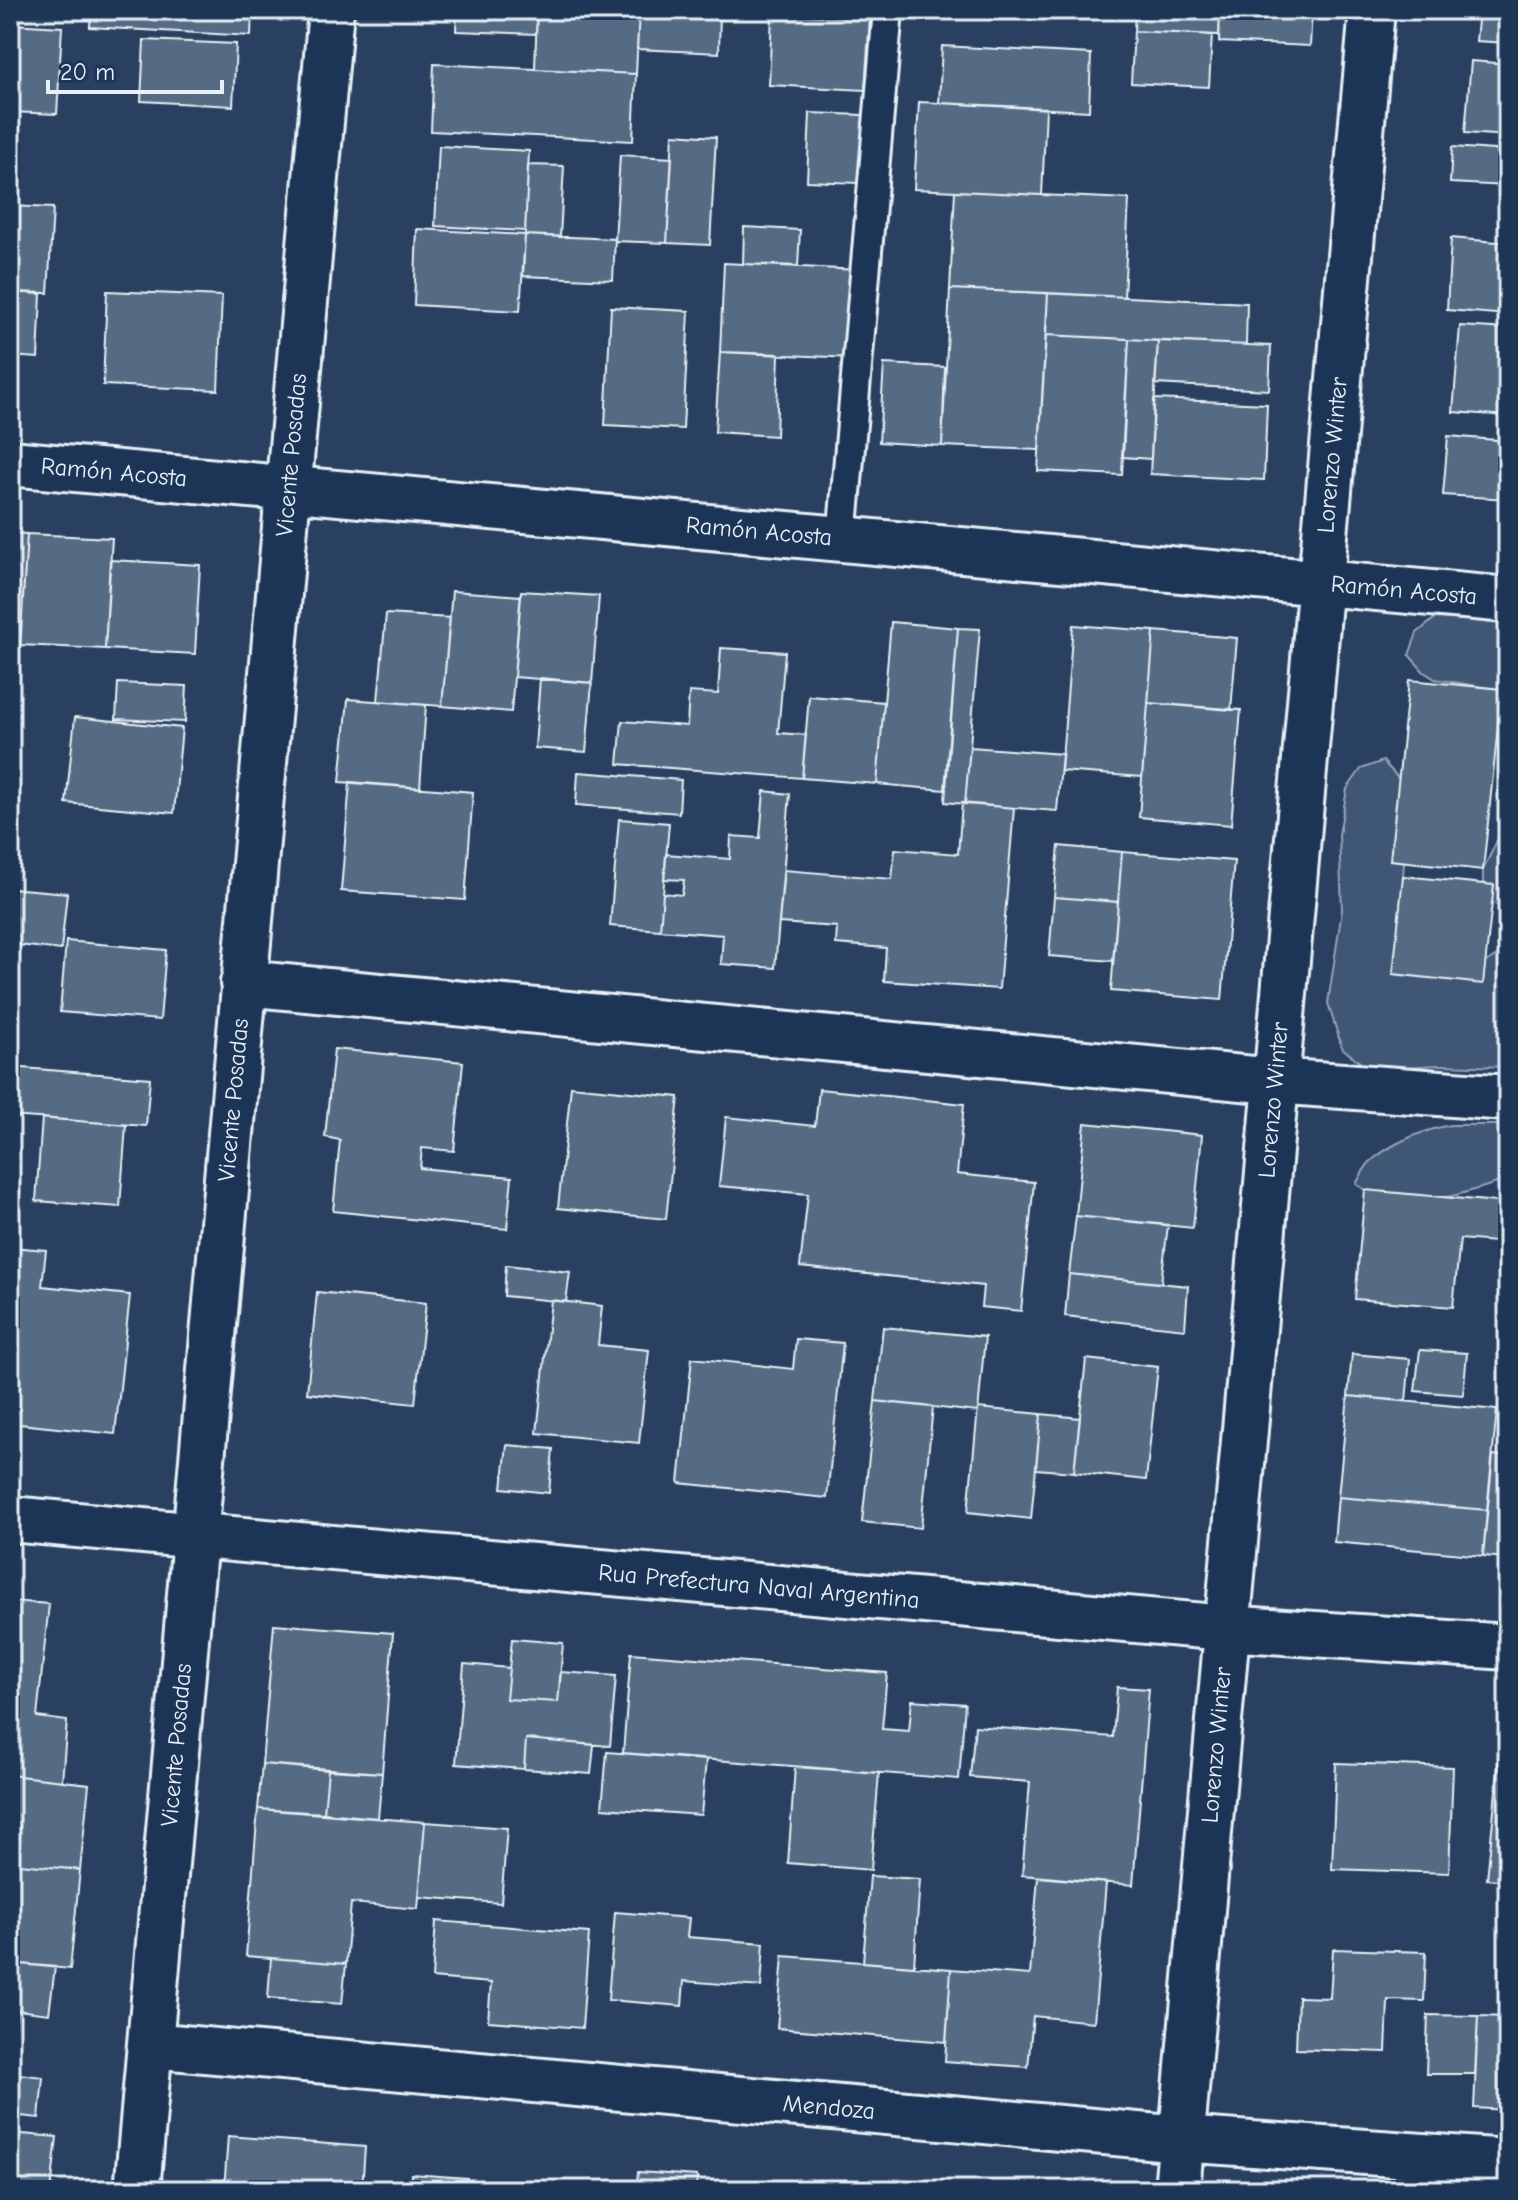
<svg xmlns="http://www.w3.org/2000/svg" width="1518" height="2200" viewBox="0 0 1518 2200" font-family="'Comic Neue',sans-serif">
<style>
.green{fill:#415774;stroke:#94a4b6;stroke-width:2}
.building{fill:#556a83;stroke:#e8f1f8;stroke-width:2}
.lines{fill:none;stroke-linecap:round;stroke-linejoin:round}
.lane-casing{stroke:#e8f1f8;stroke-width:34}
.street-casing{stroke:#e8f1f8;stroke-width:50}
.lane{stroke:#1d3557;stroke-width:28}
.street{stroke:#1d3557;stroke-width:44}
.labels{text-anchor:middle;stroke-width:6;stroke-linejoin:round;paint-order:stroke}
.street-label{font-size:24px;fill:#e8f1f8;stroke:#1d3557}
</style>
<rect width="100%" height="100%" fill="#294061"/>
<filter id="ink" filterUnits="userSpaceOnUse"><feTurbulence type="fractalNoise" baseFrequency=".0125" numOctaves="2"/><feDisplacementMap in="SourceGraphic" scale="16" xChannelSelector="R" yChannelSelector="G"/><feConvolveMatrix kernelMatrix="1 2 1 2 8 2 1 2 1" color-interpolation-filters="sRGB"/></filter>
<g filter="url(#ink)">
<path class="green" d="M 1435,618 L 1470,620 L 1508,625 L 1508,691 L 1435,679 L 1424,672 L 1409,655 L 1417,633 Z
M 1383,761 L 1399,779 L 1405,853 L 1403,876 L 1412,896 L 1480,965 L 1501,954 L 1508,934 L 1508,1067 L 1438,1065 L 1387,1068 L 1362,1064 L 1342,1048 L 1328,1003 L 1342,910 L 1339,835 L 1347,789 L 1361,769 Z
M 1508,818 L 1508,931 L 1503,910 L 1483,894 L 1483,870 Z
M 1451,1125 L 1499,1125 L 1508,1129 L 1508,1180 C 1456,1194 1406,1218 1356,1184 C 1360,1177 1364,1168 1370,1162 C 1391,1143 1423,1130 1451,1125 Z"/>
<path class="building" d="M 91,10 L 252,10 L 251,36 L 90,27 Z
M 457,10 L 537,10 L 536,34 L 456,31 Z
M 537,10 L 639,10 L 636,74 L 535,69 Z
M 639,10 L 720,10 L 719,53 L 637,49 Z
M 1135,10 L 1220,10 L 1219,35 L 1134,31 Z
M 1220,10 L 1312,10 L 1310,46 L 1219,42 Z
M 1479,10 L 1508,10 L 1508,43 L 1476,41 Z
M 772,13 L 870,18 L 865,90 L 769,85 Z
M 10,24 L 62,27 L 57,114 L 10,112 Z
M 1134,31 L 1212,35 L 1209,87 L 1131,83 Z
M 144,40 L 236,44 L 233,106 L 141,101 Z
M 942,46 L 1091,54 L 1089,111 L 939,103 Z
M 1471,61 L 1508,64 L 1508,136 L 1465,133 Z
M 434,64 L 636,74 L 633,141 L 431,131 Z
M 919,102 L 1046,108 L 1042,195 L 914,189 Z
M 10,112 L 18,112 L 13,196 L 10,195 Z
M 810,113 L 863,115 L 859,183 L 807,181 Z
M 673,134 L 716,137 L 710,245 L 667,243 Z
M 439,146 L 529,151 L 525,231 L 435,226 Z
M 1452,147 L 1508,151 L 1508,186 L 1450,183 Z
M 620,155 L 672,158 L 667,243 L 615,241 Z
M 528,165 L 564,166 L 560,237 L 525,235 Z
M 955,191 L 1129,199 L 1124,297 L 950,289 Z
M 10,206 L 53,208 L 48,293 L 10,292 Z
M 744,227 L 800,230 L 798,266 L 743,264 Z
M 417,229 L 525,235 L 520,311 L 414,305 Z
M 525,235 L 615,239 L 613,280 L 523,276 Z
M 1451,238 L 1508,243 L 1508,315 L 1447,310 Z
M 724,263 L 858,270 L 853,358 L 720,352 Z
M 950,289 L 1048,293 L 1039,450 L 942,446 Z
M 107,291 L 222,296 L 218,390 L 103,385 Z
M 10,292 L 41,294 L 38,358 L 10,356 Z
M 1048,293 L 1247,303 L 1246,345 L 1046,335 Z
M 611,307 L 689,311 L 683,429 L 605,425 Z
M 1460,326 L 1508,329 L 1508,416 L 1453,412 Z
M 1046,335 L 1129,339 L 1122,475 L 1038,471 Z
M 1129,339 L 1158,341 L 1151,459 L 1122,457 Z
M 1158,341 L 1271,346 L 1269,390 L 1155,384 Z
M 720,352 L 779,354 L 776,436 L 715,432 Z
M 884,364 L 945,367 L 942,446 L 879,442 Z
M 1154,399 L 1267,404 L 1264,480 L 1150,474 Z
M 1448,436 L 1508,441 L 1508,499 L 1443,495 Z
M 10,533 L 27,534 L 21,632 L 10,632 Z
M 27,534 L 112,538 L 105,649 L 20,645 Z
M 110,560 L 200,565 L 195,654 L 105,649 Z
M 452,591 L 521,596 L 511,712 L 442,706 Z
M 521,591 L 599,596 L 592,683 L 514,677 Z
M 386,614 L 450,618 L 442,706 L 378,701 Z
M 891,622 L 958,628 L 945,790 L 877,784 Z
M 1073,625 L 1154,631 L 1142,777 L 1061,771 Z
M 958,628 L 980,629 L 965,804 L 945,802 Z
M 1154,631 L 1237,638 L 1231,710 L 1148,703 Z
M 721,648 L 785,652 L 778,733 L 806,735 L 802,778 L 618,764 L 622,721 L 687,726 L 689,692 L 718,694 Z
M 540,678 L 592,683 L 586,752 L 535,748 Z
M 1409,680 L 1502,689 L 1483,870 L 1390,860 Z
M 118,683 L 187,686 L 185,722 L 116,719 Z
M 809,696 L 884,702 L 877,784 L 802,778 Z
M 348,699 L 426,705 L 420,788 L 340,782 Z
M 1148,703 L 1241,710 L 1231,825 L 1139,817 Z
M 75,717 L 182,728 L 174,813 L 66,803 Z
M 970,747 L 1062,754 L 1057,811 L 965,804 Z
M 578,772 L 681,780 L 679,813 L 576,805 Z
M 350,782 L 473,792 L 465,900 L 341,891 Z
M 764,791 L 790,794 L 775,968 L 721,964 L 723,935 L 660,930 L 663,893 L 682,895 L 684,880 L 664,879 L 666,854 L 730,859 L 731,836 L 760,838 Z
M 962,803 L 1014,808 L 999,989 L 884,981 L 886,948 L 836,944 L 837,927 L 779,923 L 784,870 L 892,879 L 895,849 L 958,854 Z
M 619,819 L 669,823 L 660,930 L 610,926 Z
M 1059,846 L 1122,852 L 1118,902 L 1054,897 Z
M 1122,852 L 1234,861 L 1222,1000 L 1111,991 Z
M 1403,876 L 1494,885 L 1483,984 L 1393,974 Z
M 10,888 L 67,893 L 61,950 L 10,944 Z
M 1054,897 L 1118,902 L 1113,961 L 1049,956 Z
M 66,941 L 166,950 L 160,1020 L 60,1012 Z
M 334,1049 L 463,1062 L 454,1151 L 422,1148 L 420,1168 L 512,1177 L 507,1229 L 333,1211 L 340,1140 L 325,1137 Z
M 10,1067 L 150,1078 L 146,1126 L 10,1116 Z
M 571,1086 L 679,1097 L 666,1219 L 558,1208 Z
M 819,1089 L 964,1104 L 957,1174 L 1034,1182 L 1021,1311 L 981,1307 L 983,1286 L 800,1267 L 808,1194 L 719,1186 L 726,1117 L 815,1126 Z
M 42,1118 L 126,1125 L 120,1207 L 36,1201 Z
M 1085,1123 L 1202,1135 L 1193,1228 L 1076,1216 Z
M 1365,1190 L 1508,1203 L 1508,1243 L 1460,1239 L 1453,1307 L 1355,1299 Z
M 1076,1216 L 1168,1225 L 1161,1283 L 1069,1274 Z
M 10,1247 L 46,1250 L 42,1286 L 130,1295 L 115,1434 L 10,1423 Z
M 506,1265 L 570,1272 L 566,1302 L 504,1296 Z
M 1069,1274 L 1188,1286 L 1185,1329 L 1065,1316 Z
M 317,1292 L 426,1303 L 415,1404 L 307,1393 Z
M 551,1300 L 602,1306 L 598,1345 L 649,1350 L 639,1443 L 537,1433 Z
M 883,1327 L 985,1337 L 978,1412 L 875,1401 Z
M 796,1339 L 843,1343 L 827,1498 L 679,1483 L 692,1358 L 793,1369 Z
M 1420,1350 L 1467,1353 L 1463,1395 L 1415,1391 Z
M 1352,1354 L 1410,1359 L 1406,1401 L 1348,1396 Z
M 1086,1359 L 1158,1367 L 1146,1480 L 1074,1472 Z
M 1348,1396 L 1497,1410 L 1487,1510 L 1338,1497 Z
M 875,1401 L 933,1407 L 921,1528 L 862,1522 Z
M 978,1408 L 1041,1414 L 1031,1519 L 968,1512 Z
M 1041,1414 L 1080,1418 L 1074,1472 L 1036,1469 Z
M 507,1445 L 553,1449 L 549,1493 L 502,1488 Z
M 1493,1455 L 1508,1456 L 1508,1558 L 1483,1556 Z
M 1338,1497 L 1487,1510 L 1483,1556 L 1334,1542 Z
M 10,1601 L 49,1604 L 37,1717 L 67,1721 L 62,1781 L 10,1775 Z
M 274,1624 L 393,1633 L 382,1773 L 262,1764 Z
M 512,1639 L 563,1643 L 558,1702 L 506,1699 Z
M 631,1653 L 887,1673 L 882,1729 L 909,1731 L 912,1700 L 965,1704 L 959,1779 L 623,1753 Z
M 464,1664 L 509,1668 L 506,1699 L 558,1702 L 561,1672 L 616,1676 L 610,1746 L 526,1739 L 524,1769 L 456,1764 Z
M 1117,1687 L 1149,1689 L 1133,1885 L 1022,1875 L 1030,1782 L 970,1777 L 975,1726 L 1113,1737 Z
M 1502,1731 L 1508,1732 L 1508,1881 L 1487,1879 Z
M 526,1739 L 594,1745 L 591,1774 L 524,1769 Z
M 607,1752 L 706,1760 L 701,1815 L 602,1808 Z
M 1336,1763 L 1453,1767 L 1449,1873 L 1332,1869 Z
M 262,1764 L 328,1770 L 324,1813 L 258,1809 Z
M 795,1767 L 879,1773 L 871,1870 L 788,1863 Z
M 328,1770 L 382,1773 L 378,1818 L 324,1813 Z
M 10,1775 L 89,1784 L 80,1870 L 10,1863 Z
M 258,1809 L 425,1822 L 418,1909 L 351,1903 L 346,1964 L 246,1956 Z
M 425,1822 L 507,1828 L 501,1903 L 419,1897 Z
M 10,1863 L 80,1870 L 70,1969 L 10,1963 Z
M 870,1876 L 920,1879 L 914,1966 L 863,1962 Z
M 1038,1877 L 1106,1883 L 1094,2022 L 1033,2016 L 1028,2067 L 945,2061 L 951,1969 L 1030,1975 Z
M 615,1912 L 689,1918 L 687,1937 L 764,1943 L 761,1987 L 684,1981 L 682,2006 L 608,2000 Z
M 436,1921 L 589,1933 L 582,2028 L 488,2021 L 491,1983 L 432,1978 Z
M 1333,1949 L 1426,1952 L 1424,2001 L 1388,2000 L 1386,2052 L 1296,2049 L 1298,1997 L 1330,1998 Z
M 783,1956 L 951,1969 L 946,2042 L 777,2028 Z
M 271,1958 L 346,1964 L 342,2004 L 268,1998 Z
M 10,1963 L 55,1967 L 49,2014 L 17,2010 L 11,2073 L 43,2077 L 39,2118 L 10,2115 Z
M 1428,2015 L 1478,2016 L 1475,2074 L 1426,2074 Z
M 1478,2016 L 1508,2017 L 1508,2110 L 1474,2108 Z
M 10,2133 L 57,2137 L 51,2190 L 10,2190 Z
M 228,2136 L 365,2147 L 362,2190 L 224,2190 Z
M 638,2172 L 697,2176 L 696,2190 L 636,2190 Z
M 411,2174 L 467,2178 L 466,2190 L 410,2190 Z"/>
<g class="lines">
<defs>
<path id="lane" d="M 842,539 L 888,10"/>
<path id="street" d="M 10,463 L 1508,600
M 243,983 L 1274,1081 L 1508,1098
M 10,1519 L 1226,1628 L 1508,1647
M 150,2045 L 1181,2139 L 1508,2162
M 137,2190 L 331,10
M 1177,2190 L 1372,10"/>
</defs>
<use href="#lane" class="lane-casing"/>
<use href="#street" class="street-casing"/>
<use href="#lane" class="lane"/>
<use href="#street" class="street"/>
</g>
</g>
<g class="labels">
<g class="street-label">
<text transform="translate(291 455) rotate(-85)" y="8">Vicente Posadas</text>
<text transform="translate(1332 455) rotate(-85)" y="8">Lorenzo Winter</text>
<text transform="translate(114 472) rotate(5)" y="8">Ramón Acosta</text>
<text transform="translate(759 531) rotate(5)" y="8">Ramón Acosta</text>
<text transform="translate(1404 590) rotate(5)" y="8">Ramón Acosta</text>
<text transform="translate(233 1100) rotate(-85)" y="8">Vicente Posadas</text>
<text transform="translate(1273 1100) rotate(-85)" y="8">Lorenzo Winter</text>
<text transform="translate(759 1586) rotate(5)" y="8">Rua Prefectura Naval Argentina</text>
<text transform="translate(176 1745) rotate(-85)" y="8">Vicente Posadas</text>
<text transform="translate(1216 1745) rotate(-85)" y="8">Lorenzo Winter</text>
<text transform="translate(829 2107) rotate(5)" y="8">Mendoza</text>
</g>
</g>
<rect width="1518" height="2200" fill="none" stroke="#1d3557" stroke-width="40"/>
<rect x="20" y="20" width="1478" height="2160" fill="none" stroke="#e8f1f8" stroke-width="3" filter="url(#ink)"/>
<path d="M48 80v12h174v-12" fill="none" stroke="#e8f1f8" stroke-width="4"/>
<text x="60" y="80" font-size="24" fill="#e8f1f8" stroke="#1d3557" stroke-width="6" paint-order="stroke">20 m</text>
</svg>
